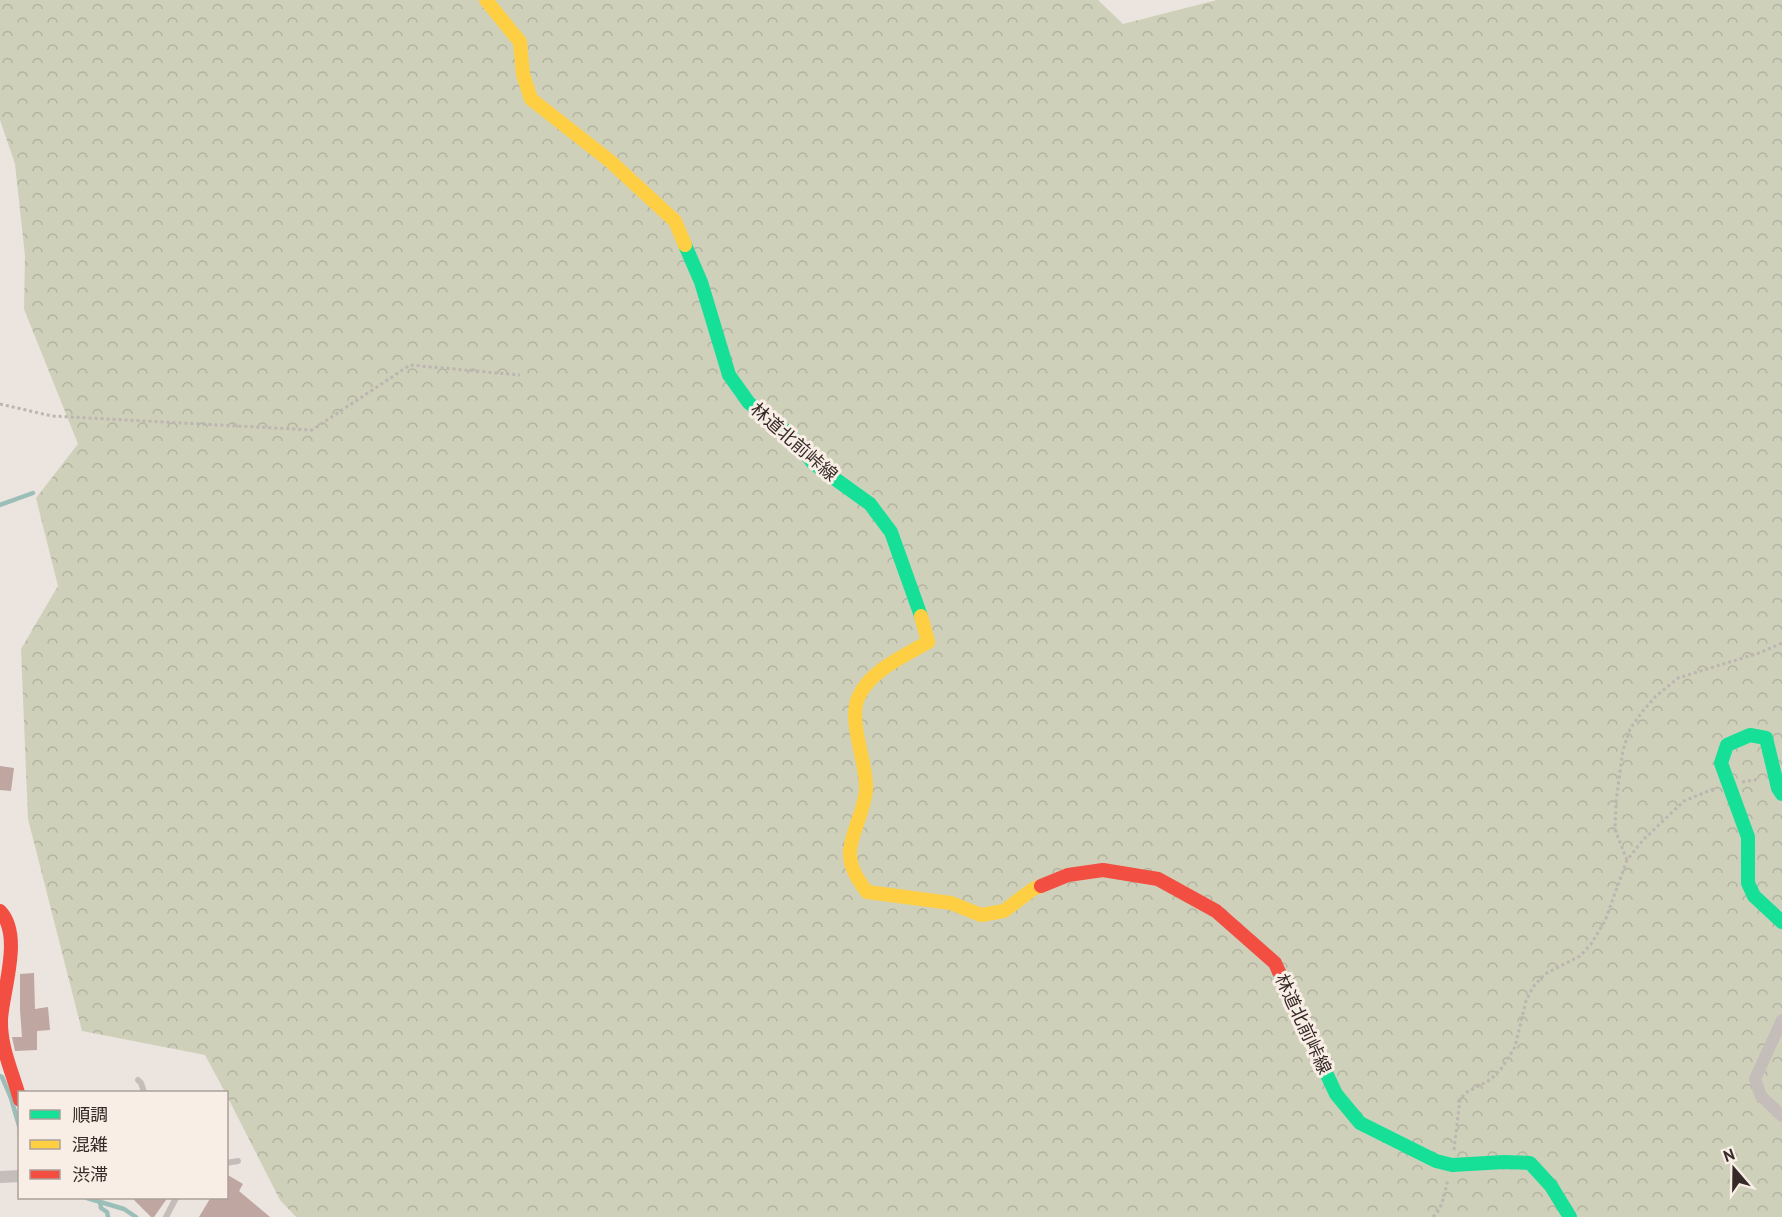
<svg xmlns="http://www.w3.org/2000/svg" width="1782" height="1217" viewBox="0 0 1782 1217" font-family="'PT Sans','Noto Sans JP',sans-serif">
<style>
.forest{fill:url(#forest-crowns)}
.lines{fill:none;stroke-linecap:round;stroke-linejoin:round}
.stream{stroke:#9cbeb8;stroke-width:4.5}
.building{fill:#bfa6a1}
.path{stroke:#bdb5b1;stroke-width:3;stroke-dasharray:3 3;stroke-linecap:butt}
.lane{stroke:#c4bdb9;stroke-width:6}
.street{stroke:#c4bdb9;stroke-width:12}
.fast{stroke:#16e098;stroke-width:14}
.slow{stroke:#ffcf43;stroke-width:14}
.jam{stroke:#f24e42;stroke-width:14}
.labels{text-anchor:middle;stroke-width:6;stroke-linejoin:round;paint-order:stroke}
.street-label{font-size:18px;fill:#352a27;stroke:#f9eee6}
</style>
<defs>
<pattern id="forest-crowns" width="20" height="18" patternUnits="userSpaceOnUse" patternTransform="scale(1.5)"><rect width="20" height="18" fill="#cfd0ba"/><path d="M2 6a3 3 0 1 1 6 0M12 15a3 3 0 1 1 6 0" fill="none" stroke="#b2b3a0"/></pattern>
</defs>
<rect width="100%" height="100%" fill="#ece4df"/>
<path class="forest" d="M 0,0 L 1098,0 L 1123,24 L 1217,0 L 1782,0 L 1782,1217 L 296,1217 L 280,1200 L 227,1096 L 226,1092 L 225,1092 L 205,1055 L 82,1031 L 28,819 L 21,649 L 58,586 L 36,498 L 78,444 L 24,309 L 25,256 L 15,164 L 0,120 Z"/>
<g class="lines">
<path class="stream" d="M 0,505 L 33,493
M 0,1076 L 2,1077 L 11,1098 L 20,1129
M 87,1198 L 124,1209 L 136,1217
M 100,1202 L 101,1208 L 107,1212 L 108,1217"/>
</g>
<path class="building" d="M 0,766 L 14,768 L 11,791 L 0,790 Z
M 34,973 L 35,1009 L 48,1007 L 50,1030 L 37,1031 L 37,1050 L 15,1051 L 12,1037 L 22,1037 L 20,1010 L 20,974 Z
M 226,1174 L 243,1184 L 239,1191 L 270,1217 L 199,1217 L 211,1197 L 226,1197 Z
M 131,1197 L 168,1197 L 154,1217 L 151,1217 Z"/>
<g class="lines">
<path class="path" d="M 0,404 L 52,416 L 312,430 L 410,365 L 520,375
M 1742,782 L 1760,779
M 1627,860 L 1615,830 L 1616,802 L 1623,750 L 1630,729 L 1642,712 L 1655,697 L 1678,678 L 1759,653 L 1782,643
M 1454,1150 L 1460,1099 L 1467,1092 L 1490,1080 L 1501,1069 L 1515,1047 L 1526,1001 L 1533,987 L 1545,974 L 1580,956 L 1591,944 L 1605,921 L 1627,860 L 1644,839 L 1684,801 L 1716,788
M 1433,1217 C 1444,1206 1444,1193 1448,1180"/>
<path class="lane" d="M 138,1080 L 141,1083 L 144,1092
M 226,1163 L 238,1161
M 166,1217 L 176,1198"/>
<path class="street" d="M 1782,1020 L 1755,1079 L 1761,1096 L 1782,1116
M 0,1177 L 20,1176"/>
<path class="fast" d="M 685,245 L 701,282 L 729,375 L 749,403 L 790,434 L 813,463 L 870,504 L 891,532 L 921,616
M 1782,794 L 1778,788 L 1766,738 L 1750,735 L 1727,745 L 1721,763 L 1748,837 L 1748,883 L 1754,896 L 1782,922
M 1279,972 L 1336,1094 L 1360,1123 L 1436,1161 L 1452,1165 L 1504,1162 L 1530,1163 L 1551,1186 L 1570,1217"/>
<path class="slow" d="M 486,0 L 520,42 L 523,74 L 531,99 L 610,161 L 675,221 L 685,245
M 921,616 L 928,642 C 903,657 870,670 858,698 C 848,722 867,762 866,789 C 865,810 852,830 850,851 C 849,867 858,880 867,892 L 951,903 L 981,915 L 1004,911 L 1033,889 L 1041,886"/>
<path class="jam" d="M 1041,886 L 1068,875 L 1103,870 L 1158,879 L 1216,911 L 1275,963 L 1279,972
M 0,911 C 23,935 3,989 1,1019 C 0,1048 13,1073 20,1100"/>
</g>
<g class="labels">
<g class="street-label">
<text transform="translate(794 442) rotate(41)" y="6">林道北前峠線</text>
<text transform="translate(1303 1024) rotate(65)" y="6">林道北前峠線</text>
</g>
</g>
<rect x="18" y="1091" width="210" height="108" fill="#f9eee6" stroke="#aba09a" stroke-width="1.5"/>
<rect x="30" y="1110" width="30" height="9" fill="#16e098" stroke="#aba09a" stroke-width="1.5"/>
<text x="72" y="1121" font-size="18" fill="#352a27">順調</text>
<rect x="30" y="1140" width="30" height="9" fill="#ffcf43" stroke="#aba09a" stroke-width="1.5"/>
<text x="72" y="1151" font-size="18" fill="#352a27">混雑</text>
<rect x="30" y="1170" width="30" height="9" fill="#f24e42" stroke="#aba09a" stroke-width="1.5"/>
<text x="72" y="1181" font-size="18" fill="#352a27">渋滞</text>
<g transform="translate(1734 1169) rotate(340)" stroke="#f9eee6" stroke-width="4.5" paint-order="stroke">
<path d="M0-4.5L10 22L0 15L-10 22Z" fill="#352a27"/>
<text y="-9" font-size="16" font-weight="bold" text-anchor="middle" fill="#352a27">N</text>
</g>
</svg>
